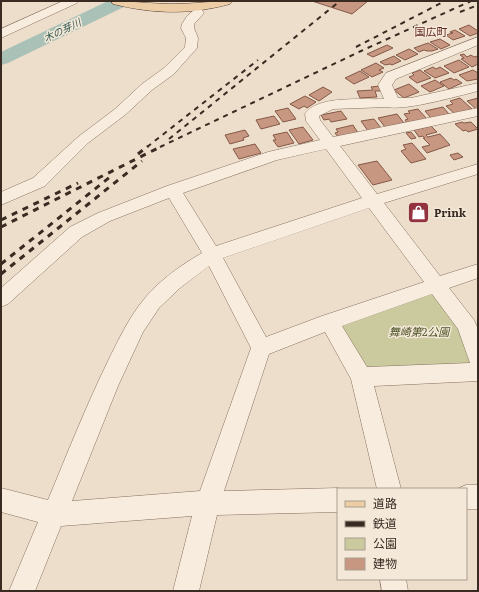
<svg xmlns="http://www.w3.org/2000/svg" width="479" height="592" viewBox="0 0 479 592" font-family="Literata,'Noto Sans JP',serif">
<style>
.green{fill:#caca9e}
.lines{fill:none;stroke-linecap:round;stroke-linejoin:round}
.river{fill:#aac1b7;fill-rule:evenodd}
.building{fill:#c89782;stroke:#855847}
.minor-casing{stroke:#88705f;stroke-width:1}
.major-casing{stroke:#563f33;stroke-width:1}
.minor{fill:#f7ecdd;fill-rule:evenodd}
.major{fill:#eccda5;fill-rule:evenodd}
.rail-far1{stroke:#392a22;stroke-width:2;stroke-dasharray:5 5;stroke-linecap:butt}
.rail{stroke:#392a22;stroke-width:3;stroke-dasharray:6 6;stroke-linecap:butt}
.labels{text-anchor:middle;stroke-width:3;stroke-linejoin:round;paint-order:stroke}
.far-water-label{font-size:10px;font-style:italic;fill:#325851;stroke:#f4e9d9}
.far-quarter-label{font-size:11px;fill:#632924;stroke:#f4e9d9}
.poi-label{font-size:11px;font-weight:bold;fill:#392a22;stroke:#f4e9d9;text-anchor:start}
.park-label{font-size:11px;font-style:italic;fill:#4f542a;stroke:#f4e9d9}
</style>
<rect width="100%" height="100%" fill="#ecdeca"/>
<path class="green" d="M 434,293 L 460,326 L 472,363 L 369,370 L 339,327 Z"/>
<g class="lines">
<path class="river" d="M 108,1 L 131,1 L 128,5 L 8,63 L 1,65 L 1,52 Z"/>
</g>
<path class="building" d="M 312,1 L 368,1 L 352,14 Z
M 469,25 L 478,31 L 478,33 L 470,36 L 459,29 Z
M 455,30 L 465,36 L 453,40 L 446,35 L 453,33 L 450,32 Z
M 440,39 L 450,45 L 441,49 L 430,42 Z
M 428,43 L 438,49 L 432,51 L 427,51 L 424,50 L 419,52 L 414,48 Z
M 387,45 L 393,48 L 373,57 L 367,54 Z
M 409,49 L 418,54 L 405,60 L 396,55 Z
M 464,54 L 467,57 L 471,55 L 474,57 L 478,56 L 478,64 L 472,67 L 461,59 L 464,58 L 460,55 Z
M 394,56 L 401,61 L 392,65 L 390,64 L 385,65 L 380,62 Z
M 459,60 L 469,67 L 454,73 L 444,66 Z
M 376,63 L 384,68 L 379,70 L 383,72 L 372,77 L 361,70 Z
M 433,67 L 436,69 L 440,67 L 449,73 L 435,78 L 424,71 Z
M 420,70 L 431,78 L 417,83 L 409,77 L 414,75 L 412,73 Z
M 473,70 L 478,73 L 478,79 L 467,81 L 459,75 Z
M 360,71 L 369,77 L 354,84 L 345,78 Z
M 451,78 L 454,80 L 456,79 L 462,83 L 449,89 L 440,82 Z
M 435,80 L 444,86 L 430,92 L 421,86 Z
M 409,84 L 419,92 L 404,98 L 394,90 Z
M 379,86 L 381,91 L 375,91 L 377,97 L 360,98 L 357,91 L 373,90 L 371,87 Z
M 323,87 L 332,92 L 319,101 L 309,95 Z
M 305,96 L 316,102 L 307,108 L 304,106 L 299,109 L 290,104 Z
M 460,98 L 472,109 L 455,114 L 446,106 L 453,104 L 450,101 Z
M 478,98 L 478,108 L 476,109 L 467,101 Z
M 443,107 L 449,114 L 431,118 L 425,111 Z
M 288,108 L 296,119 L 283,122 L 275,111 Z
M 418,109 L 427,119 L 407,123 L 405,120 L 408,119 L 404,114 L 410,113 L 408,111 Z
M 341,111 L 347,119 L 331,122 L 329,119 L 324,120 L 321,115 Z
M 397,114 L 404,123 L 385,127 L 378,118 Z
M 274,116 L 280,124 L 261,129 L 256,120 Z
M 374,119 L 381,128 L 368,131 L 361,121 Z
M 462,122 L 464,123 L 471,122 L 478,129 L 468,132 L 466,130 L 463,131 L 455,124 Z
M 353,125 L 358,133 L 338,137 L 335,133 L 338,132 L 336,129 Z
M 431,126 L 437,132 L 426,135 L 428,137 L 440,134 L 450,145 L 427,153 L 422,147 L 430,145 L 423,138 L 425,138 L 423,136 L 419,137 L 414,130 Z
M 303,127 L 313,140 L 299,144 L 289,130 Z
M 245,130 L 249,136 L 243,138 L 244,140 L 230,144 L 225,135 Z
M 287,132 L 294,143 L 278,147 L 273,140 L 276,140 L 273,135 Z
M 411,132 L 416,138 L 411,139 L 406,133 Z
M 412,143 L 426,159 L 411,163 L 401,151 L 406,149 L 403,145 Z
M 255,144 L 261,153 L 239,159 L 233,149 Z
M 458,153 L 463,157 L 454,160 L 450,155 Z
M 377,161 L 392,180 L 373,185 L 358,165 Z"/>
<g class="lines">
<defs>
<path id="minor" d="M 63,1 L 79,1 L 77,3 L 1,38 L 1,29 Z
M 198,9 L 202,10 L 204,13 L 194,24 L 194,28 L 198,38 L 197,48 L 174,74 L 152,90 L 125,115 L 88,143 L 45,186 L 1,205 L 1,192 L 33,178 L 78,137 L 115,109 L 142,84 L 164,68 L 185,47 L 186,38 L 181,28 L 182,24 L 187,16 L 194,10 Z
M 478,37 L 478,45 L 396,79 L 392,85 L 398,98 L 411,98 L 478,83 L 478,91 C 458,96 405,111 388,107 L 333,109 L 319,116 L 320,120 L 333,137 L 478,108 L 478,116 L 340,146 L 377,194 L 478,164 L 478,174 L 384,203 L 440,276 L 478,264 L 478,278 L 449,288 L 474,320 L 478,329 L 478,381 L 374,386 L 401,489 L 377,489 L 351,379 L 325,332 L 269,354 L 224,491 L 338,488 L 341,489 L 338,489 L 338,512 L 217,515 L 199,591 L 173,591 L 192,516 L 61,526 L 35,591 L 9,591 L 38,522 L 1,512 L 1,488 L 48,500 C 67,454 86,406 108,361 C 119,339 129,317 145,298 C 160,280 181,265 202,253 L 169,198 L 110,221 L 82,237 L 8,304 L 1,307 L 1,288 L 70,227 L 98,213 L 167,186 L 268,152 L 320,140 L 306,121 L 305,114 C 317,95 363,100 384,99 L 378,85 L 386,73 ZM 326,149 L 362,198 L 216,246 L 183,193 L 277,160 ZM 369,208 L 424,282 L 322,316 L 266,337 L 223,258 ZM 209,266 L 251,348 L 200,491 L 72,501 L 118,386 L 143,332 L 159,308 L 180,288 ZM 432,294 L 458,329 L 470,363 L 367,367 L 342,326 Z
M 466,485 L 478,485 L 478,509 L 466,509 L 466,489 L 457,489 Z
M 380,579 L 406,579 L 408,591 L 382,591 Z"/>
<path id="major" d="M 111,1 C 132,1 152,4 173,4 C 193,4 212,1 232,1 L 230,4 C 190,15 153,14 113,4 Z"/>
</defs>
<use href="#minor" class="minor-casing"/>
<use href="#major" class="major-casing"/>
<use href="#minor" class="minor"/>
<use href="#major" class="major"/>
<path class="rail-far1" d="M 460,12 L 478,5
M 356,47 L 445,1
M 169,139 L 340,1
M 147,147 L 258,60
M 160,147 L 361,51 L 471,1"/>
<path class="rail" d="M 138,154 L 148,146
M 1,220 L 78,183
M 1,227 L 162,146
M 1,264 L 110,177
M 1,274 L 142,161"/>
</g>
<defs>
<symbol id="shop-square" viewBox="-11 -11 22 22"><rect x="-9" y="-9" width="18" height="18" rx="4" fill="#933340" stroke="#f4e9d9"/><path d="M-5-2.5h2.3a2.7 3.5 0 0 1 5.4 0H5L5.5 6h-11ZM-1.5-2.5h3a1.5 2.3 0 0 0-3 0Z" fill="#fff"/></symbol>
</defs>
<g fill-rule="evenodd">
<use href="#shop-square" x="406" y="200" width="25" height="25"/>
</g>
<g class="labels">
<g class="far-water-label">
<text transform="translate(62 30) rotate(-26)" y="4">木の芽川</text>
</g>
<g class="far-quarter-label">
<text x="431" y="36">国広町</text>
</g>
<g class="poi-label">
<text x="434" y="217">Prink</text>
</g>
<g class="park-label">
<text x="419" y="336">舞崎第2公園</text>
</g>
</g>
<rect width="479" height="592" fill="none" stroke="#392a22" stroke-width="4"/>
<rect x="337" y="488" width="130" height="92" fill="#f4e9d9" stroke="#a99d90"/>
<rect x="345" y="501" width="20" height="6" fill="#eccda5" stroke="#a99d90"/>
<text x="373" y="508" font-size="12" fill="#392a22">道路</text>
<rect x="345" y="521" width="20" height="6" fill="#392a22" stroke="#a99d90"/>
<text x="373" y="528" font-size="12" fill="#392a22">鉄道</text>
<rect x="345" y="538" width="20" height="12" fill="#caca9e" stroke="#a99d90"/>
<text x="373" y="548" font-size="12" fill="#392a22">公園</text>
<rect x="345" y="558" width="20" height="12" fill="#c89782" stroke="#a99d90"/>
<text x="373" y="568" font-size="12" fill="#392a22">建物</text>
</svg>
